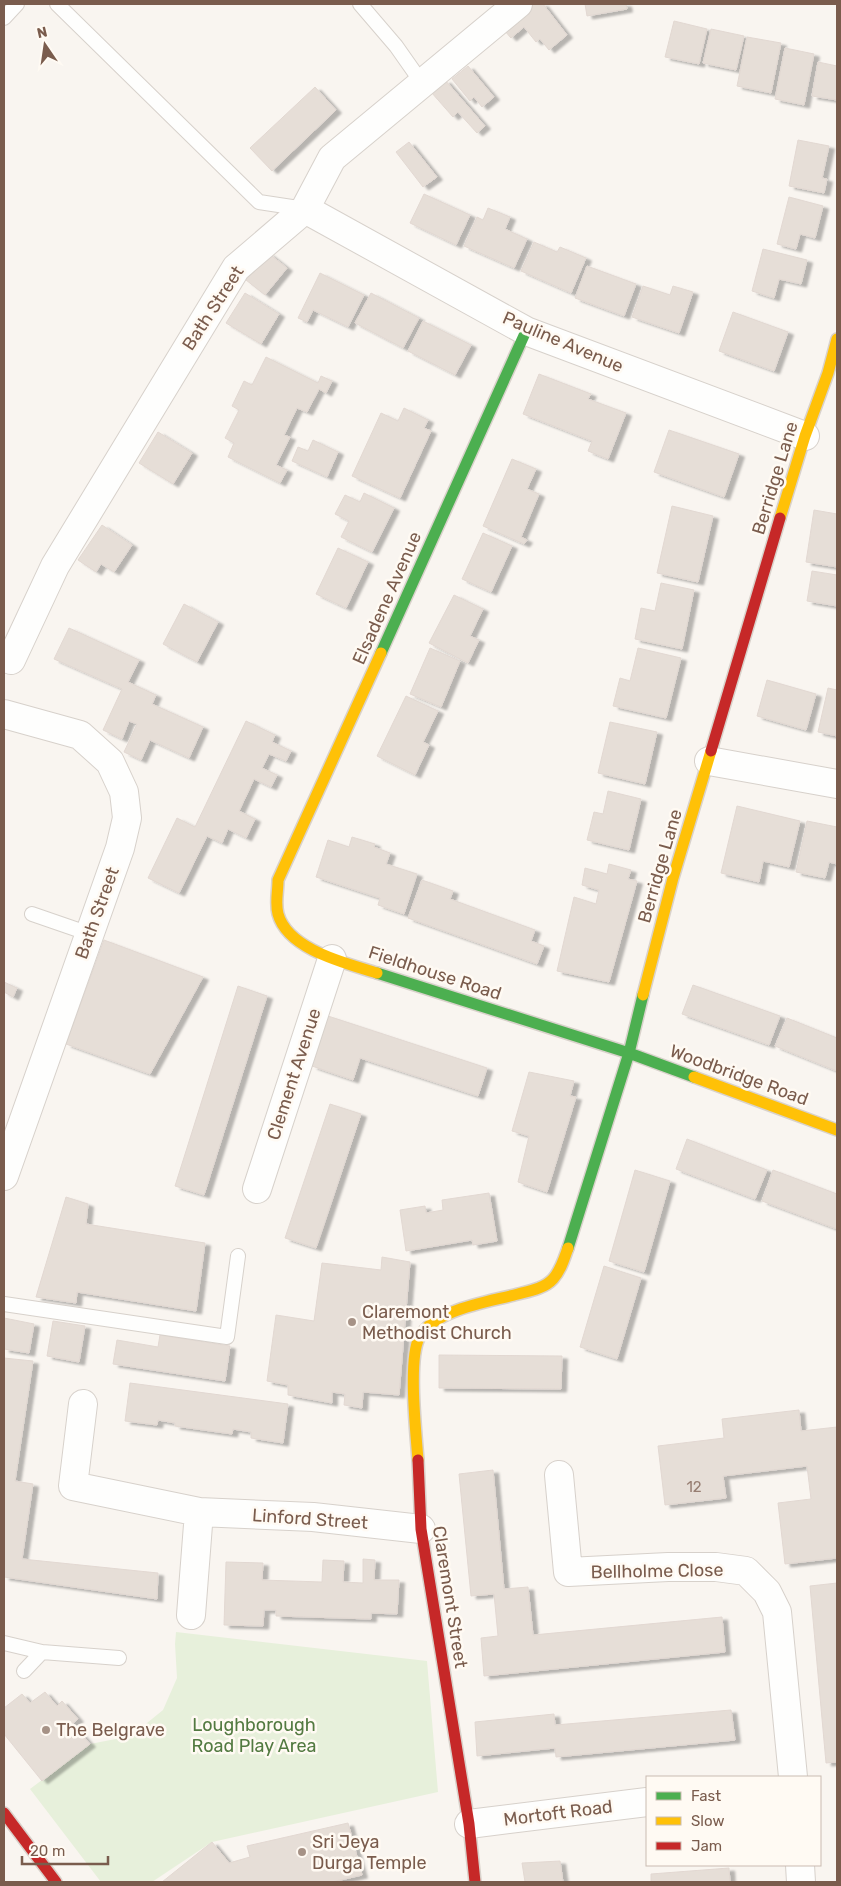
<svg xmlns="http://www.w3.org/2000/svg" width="841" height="1886" viewBox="0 0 841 1886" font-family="Rubik,sans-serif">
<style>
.green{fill:#e7f0db}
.building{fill:#e6ded7;stroke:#e2d8d2;filter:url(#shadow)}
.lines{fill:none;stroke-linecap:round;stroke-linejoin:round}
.lane-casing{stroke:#d7d1cb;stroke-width:16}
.street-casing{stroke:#d7d1cb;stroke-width:30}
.fast-casing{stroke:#d9d2cb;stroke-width:14}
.slow-casing{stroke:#d9d2cb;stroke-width:14}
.jam-casing{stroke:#d9d2cb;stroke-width:14}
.lane{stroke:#fefefd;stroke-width:14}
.street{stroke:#fefefd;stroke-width:28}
.fast{stroke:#4caf50;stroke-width:11}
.slow{stroke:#ffc107;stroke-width:11}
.jam{stroke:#c62828;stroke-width:11}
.poi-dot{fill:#a69286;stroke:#fffaf3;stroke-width:2}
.labels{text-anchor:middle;stroke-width:5;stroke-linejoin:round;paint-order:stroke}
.number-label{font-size:15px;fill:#977e72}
.street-label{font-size:18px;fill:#7a5c4d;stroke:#fffaf3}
.poi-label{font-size:18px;fill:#7a5c4d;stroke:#fffaf3;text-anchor:start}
.park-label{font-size:18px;fill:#537a41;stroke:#fffaf3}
</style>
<defs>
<filter id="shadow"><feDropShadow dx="5.5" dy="3" stdDeviation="1" flood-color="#0004"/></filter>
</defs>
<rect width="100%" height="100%" fill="#f9f5f0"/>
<path class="green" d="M 176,1632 L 427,1661 L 438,1792 L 212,1842 L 152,1882 L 101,1882 L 30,1789 L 90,1744 L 131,1736 L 163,1710 L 177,1678 L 175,1644 Z"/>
<path class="building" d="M 534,4 L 543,4 L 567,35 L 549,50 L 540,39 L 536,42 L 524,27 L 511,38 L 504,30 Z
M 585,4 L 626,4 L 627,9 L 587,16 Z
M 674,21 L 707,29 L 699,64 L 665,57 Z
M 711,29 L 744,36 L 736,70 L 703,63 Z
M 747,37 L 781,43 L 771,93 L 737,86 Z
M 785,48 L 814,54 L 804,105 L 775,99 Z
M 818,62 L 837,66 L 837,100 L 812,96 Z
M 468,66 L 494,97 L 482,107 L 474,97 L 470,101 L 452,79 Z
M 445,80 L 485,126 L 477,133 L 458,112 L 453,117 L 431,92 Z
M 315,87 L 336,110 L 272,171 L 250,148 Z
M 798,140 L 829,146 L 822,178 L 827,179 L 824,193 L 789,186 Z
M 409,142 L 437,177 L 423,187 L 396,152 Z
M 424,194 L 470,215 L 456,245 L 410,223 Z
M 789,197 L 823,206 L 815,238 L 800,234 L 796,249 L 777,244 Z
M 488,208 L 510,217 L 505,229 L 527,239 L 514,268 L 464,246 L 477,217 L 483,220 Z
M 534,242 L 557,252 L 560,247 L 586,258 L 571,293 L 521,271 Z
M 763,249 L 807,260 L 801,284 L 779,279 L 774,298 L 752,291 Z
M 268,253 L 287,268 L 265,295 L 246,280 Z
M 587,266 L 636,284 L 624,316 L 575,298 Z
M 320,273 L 364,295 L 348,327 L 313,310 L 307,322 L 298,318 Z
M 643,286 L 670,295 L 673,286 L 693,292 L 679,333 L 632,317 Z
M 245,293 L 279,314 L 261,344 L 226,323 Z
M 371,293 L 419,318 L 403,348 L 355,323 Z
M 733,312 L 788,332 L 774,371 L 719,351 Z
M 423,321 L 471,345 L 455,375 L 408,351 Z
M 266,357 L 318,383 L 321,376 L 332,381 L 326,393 L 319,389 L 307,412 L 297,408 L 284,435 L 290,437 L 276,465 L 287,470 L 280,483 L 228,457 L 234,443 L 225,438 L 239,410 L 232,406 L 244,381 L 252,385 Z
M 539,374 L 591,394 L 588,399 L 626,413 L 608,459 L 588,451 L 592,441 L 523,414 Z
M 404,408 L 428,420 L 424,428 L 431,431 L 400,498 L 352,476 L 381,413 L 398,421 Z
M 669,430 L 739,454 L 724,497 L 654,472 Z
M 158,432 L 192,453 L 173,484 L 139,463 Z
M 313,440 L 338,452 L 327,477 L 292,461 L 298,447 L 308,451 Z
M 512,459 L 536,469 L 527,489 L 539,494 L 521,537 L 527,540 L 524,544 L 483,526 Z
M 364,493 L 394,508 L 372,552 L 341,537 L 349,521 L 335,514 L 345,495 L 360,502 Z
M 672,506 L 713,516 L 698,582 L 657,573 Z
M 814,510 L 837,514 L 837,567 L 806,562 Z
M 102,525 L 132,545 L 114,572 L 101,564 L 96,572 L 78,560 Z
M 483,533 L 512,546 L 491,592 L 462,579 Z
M 338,548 L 368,562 L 346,608 L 316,594 Z
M 812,571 L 837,575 L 837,606 L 807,601 Z
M 661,583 L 694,590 L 682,649 L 635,639 L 641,608 L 655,611 Z
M 454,595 L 483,609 L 470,636 L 479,640 L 468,663 L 429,643 Z
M 184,604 L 218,622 L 197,662 L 163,644 Z
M 69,628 L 139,660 L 128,682 L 156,695 L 152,704 L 203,727 L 189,758 L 150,740 L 141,760 L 124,752 L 137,724 L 129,721 L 122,739 L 103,730 L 122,689 L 54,659 Z
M 430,648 L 460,661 L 441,707 L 410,694 Z
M 638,648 L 681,658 L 666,718 L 613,706 L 620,678 L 630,681 Z
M 767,680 L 816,694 L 806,730 L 757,716 Z
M 828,688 L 837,690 L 837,736 L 818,732 Z
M 406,696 L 438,711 L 423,742 L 429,745 L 415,775 L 377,756 Z
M 246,721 L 275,735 L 272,742 L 291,751 L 286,761 L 269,754 L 262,768 L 277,775 L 271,787 L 254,779 L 239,811 L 255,819 L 246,838 L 228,829 L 222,843 L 207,836 L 179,893 L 148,878 L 177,818 L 195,827 Z
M 610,722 L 657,732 L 645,784 L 598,773 Z
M 608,791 L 641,799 L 629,850 L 587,840 L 594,812 L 603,814 Z
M 737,806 L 800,821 L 789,867 L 763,861 L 759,882 L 721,873 Z
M 807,821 L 837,827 L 837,864 L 829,862 L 825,878 L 796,872 Z
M 352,837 L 375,844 L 374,847 L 390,853 L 386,864 L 417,874 L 404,914 L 378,905 L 380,898 L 316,877 L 328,840 L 349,847 Z
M 609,864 L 631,870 L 628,879 L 637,881 L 609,982 L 557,971 L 574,897 L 596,904 L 599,890 L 582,885 L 585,868 L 607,874 Z
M 422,880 L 453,891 L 450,899 L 535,930 L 531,941 L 544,946 L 537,964 L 408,918 Z
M 104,940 L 203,977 L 150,1074 L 66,1044 Z
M 4,982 L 17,988 L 13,997 L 4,992 Z
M 693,985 L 780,1016 L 769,1045 L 682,1014 Z
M 238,986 L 267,996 L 204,1195 L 175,1186 Z
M 328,1016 L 487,1068 L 478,1096 L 360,1058 L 353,1080 L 312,1066 Z
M 787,1018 L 837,1038 L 837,1071 L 775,1046 Z
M 529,1072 L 574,1081 L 570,1096 L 576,1097 L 547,1192 L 518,1182 L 529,1136 L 512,1131 Z
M 330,1104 L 361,1114 L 316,1248 L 285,1238 Z
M 687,1139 L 767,1170 L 755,1199 L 676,1169 Z
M 635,1170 L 670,1181 L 644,1272 L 609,1261 Z
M 773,1170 L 837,1194 L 837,1229 L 762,1201 Z
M 489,1193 L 497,1241 L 473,1245 L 472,1240 L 406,1251 L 400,1210 L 425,1206 L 426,1213 L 443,1210 L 442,1200 Z
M 66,1197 L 88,1204 L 86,1224 L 205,1243 L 196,1311 L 77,1292 L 76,1303 L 36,1297 Z
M 382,1257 L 410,1262 L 399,1395 L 363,1392 L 362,1408 L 344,1405 L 345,1394 L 332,1392 L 332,1403 L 288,1395 L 288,1385 L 267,1381 L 276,1315 L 314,1321 L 322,1263 L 381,1270 Z
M 604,1266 L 641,1278 L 617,1359 L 580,1347 Z
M 4,1318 L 34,1324 L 29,1353 L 4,1349 Z
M 53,1321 L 85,1326 L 79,1362 L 47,1356 Z
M 160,1335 L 230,1346 L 225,1381 L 113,1364 L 117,1340 L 158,1347 Z
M 439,1355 L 562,1356 L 561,1389 L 439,1388 Z
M 4,1358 L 33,1361 L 15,1481 L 33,1484 L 22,1559 L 158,1573 L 157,1599 L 4,1577 Z
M 130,1383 L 288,1404 L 283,1443 L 251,1438 L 251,1432 L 233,1429 L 232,1434 L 175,1426 L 175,1423 L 158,1420 L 157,1425 L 125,1421 Z
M 799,1410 L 801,1431 L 837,1427 L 837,1558 L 785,1564 L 778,1503 L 811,1499 L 807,1466 L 723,1476 L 726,1498 L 665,1505 L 658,1446 L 724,1438 L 722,1419 Z
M 493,1470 L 504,1589 L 528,1587 L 533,1635 L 722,1617 L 725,1652 L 484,1676 L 481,1638 L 498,1636 L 494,1594 L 471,1596 L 459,1474 Z
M 363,1559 L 375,1560 L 374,1580 L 399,1580 L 397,1614 L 371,1613 L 371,1619 L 276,1616 L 276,1610 L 264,1610 L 263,1626 L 224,1625 L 226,1562 L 263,1563 L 262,1580 L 322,1582 L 323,1560 L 344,1561 L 343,1582 L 363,1583 Z
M 837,1583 L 837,1762 L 826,1763 L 810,1586 Z
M 45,1692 L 57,1706 L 62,1701 L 78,1719 L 72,1724 L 90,1744 L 42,1781 L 4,1734 L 4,1708 L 22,1694 L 30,1703 Z
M 731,1710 L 735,1740 L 556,1757 L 555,1748 L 477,1756 L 475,1722 L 554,1714 L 555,1725 Z
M 348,1823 L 362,1875 L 332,1882 L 162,1882 L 212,1842 L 229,1863 L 250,1857 L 247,1846 Z
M 560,1861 L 563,1882 L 525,1882 L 522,1863 Z
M 729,1868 L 730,1882 L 651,1882 L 651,1874 Z"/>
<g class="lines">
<defs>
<path id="lane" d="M 57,4 L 259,202 L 305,209
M 360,4 L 396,46 L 422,83
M 4,18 L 17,4
M 32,914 L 90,934
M 4,1304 L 227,1337 L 238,1256
M 4,1643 L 42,1652
M 24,1671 L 42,1652 L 119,1658"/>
<path id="street" d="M 305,209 L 526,331 L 805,436
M 11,660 L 55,566 L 236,268 L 305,209 L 332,158 L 518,4
M 4,714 L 80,735 L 110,762 L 124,792 L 127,818 L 120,848 L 4,1176
M 709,761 L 837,784
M 257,1189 L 332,959
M 83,1404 L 73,1486 L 199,1512 L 313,1517 L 421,1529
M 559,1475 L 568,1572 L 668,1567 L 716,1567 L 746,1571 L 767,1592 L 777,1612 L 793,1777
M 191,1615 L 199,1512
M 469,1824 L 647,1802
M 800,1865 L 801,1882"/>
<path id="fast" d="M 381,653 L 526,331
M 377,973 L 629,1053 L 694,1077
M 568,1248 L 629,1053 L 643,995"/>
<path id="slow" d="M 780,518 L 805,436 L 828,373 L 837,339
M 377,973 C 346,963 288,950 278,914 C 275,903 278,892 278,880 L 381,653
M 643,995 L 673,878 L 711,751
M 694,1077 L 837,1130
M 418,1460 C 416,1433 408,1360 419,1338 C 434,1309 489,1302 518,1294 C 530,1291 545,1288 553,1279 C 561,1270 564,1259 568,1248"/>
<path id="jam" d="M 711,751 L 780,518
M 418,1460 L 421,1529 L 469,1824 L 475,1882
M 4,1813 L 56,1882"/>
</defs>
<use href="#lane" class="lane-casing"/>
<use href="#street" class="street-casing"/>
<use href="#fast" class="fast-casing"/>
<use href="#slow" class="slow-casing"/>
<use href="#jam" class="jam-casing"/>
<use href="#lane" class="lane"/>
<use href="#street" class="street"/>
<use href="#fast" class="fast"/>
<use href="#slow" class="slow"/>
<use href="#jam" class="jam"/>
</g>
<g class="poi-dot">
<circle cx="352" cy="1322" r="5"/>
<circle cx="46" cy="1730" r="5"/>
<circle cx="302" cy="1852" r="5"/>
</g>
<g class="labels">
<g class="number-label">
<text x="694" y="1492">12</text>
</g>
<g class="street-label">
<text transform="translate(213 308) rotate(-57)" y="6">Bath Street</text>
<text transform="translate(563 342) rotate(23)" y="6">Pauline Avenue</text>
<text transform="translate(775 478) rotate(-73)" y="6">Berridge Lane</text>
<text transform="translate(387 598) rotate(-66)" y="6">Elsadene Avenue</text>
<text transform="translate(660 866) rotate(-74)" y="6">Berridge Lane</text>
<text transform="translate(97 913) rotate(-70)" y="6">Bath Street</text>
<text transform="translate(435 973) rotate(18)" y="6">Fieldhouse Road</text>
<text transform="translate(294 1074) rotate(-72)" y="6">Clement Avenue</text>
<text transform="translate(739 1075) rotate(20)" y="6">Woodbridge Road</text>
<text transform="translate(310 1519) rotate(4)" y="6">Linford Street</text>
<text transform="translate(657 1571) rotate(-1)" y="6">Bellholme Close</text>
<text transform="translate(450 1597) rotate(81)" y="6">Claremont Street</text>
<text transform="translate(558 1813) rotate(-7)" y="6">Mortoft Road</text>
</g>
<g class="poi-label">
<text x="362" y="1318">Claremont<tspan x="362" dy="21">Methodist Church</tspan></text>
<text x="56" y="1736">The Belgrave</text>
<text x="312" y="1848">Sri Jeya<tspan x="312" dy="21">Durga Temple</tspan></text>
</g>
<g class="park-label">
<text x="254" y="1731">Loughborough<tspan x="254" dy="21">Road Play Area</tspan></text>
</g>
</g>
<rect width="841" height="1886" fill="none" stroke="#7a5c4d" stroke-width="10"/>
<rect x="646" y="1776" width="175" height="90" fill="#fffaf3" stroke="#cabbb1"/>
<rect x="656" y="1792" width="25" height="8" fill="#4caf50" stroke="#cabbb1"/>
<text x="691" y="1801" font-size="15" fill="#7a5c4d">Fast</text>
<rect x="656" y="1817" width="25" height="8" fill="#ffc107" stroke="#cabbb1"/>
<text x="691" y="1826" font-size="15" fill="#7a5c4d">Slow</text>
<rect x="656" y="1842" width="25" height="8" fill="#c62828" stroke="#cabbb1"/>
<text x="691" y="1851" font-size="15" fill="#7a5c4d">Jam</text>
<g transform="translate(45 45) rotate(347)" stroke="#fffaf3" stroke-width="4" paint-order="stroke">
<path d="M0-4L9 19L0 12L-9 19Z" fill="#7a5c4d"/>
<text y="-8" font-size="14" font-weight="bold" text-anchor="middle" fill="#7a5c4d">N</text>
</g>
<path d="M22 1856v8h86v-8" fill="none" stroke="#7a5c4d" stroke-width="2.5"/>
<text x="30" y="1856" font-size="15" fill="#7a5c4d" stroke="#fffaf3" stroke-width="4" paint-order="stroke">20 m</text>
</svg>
